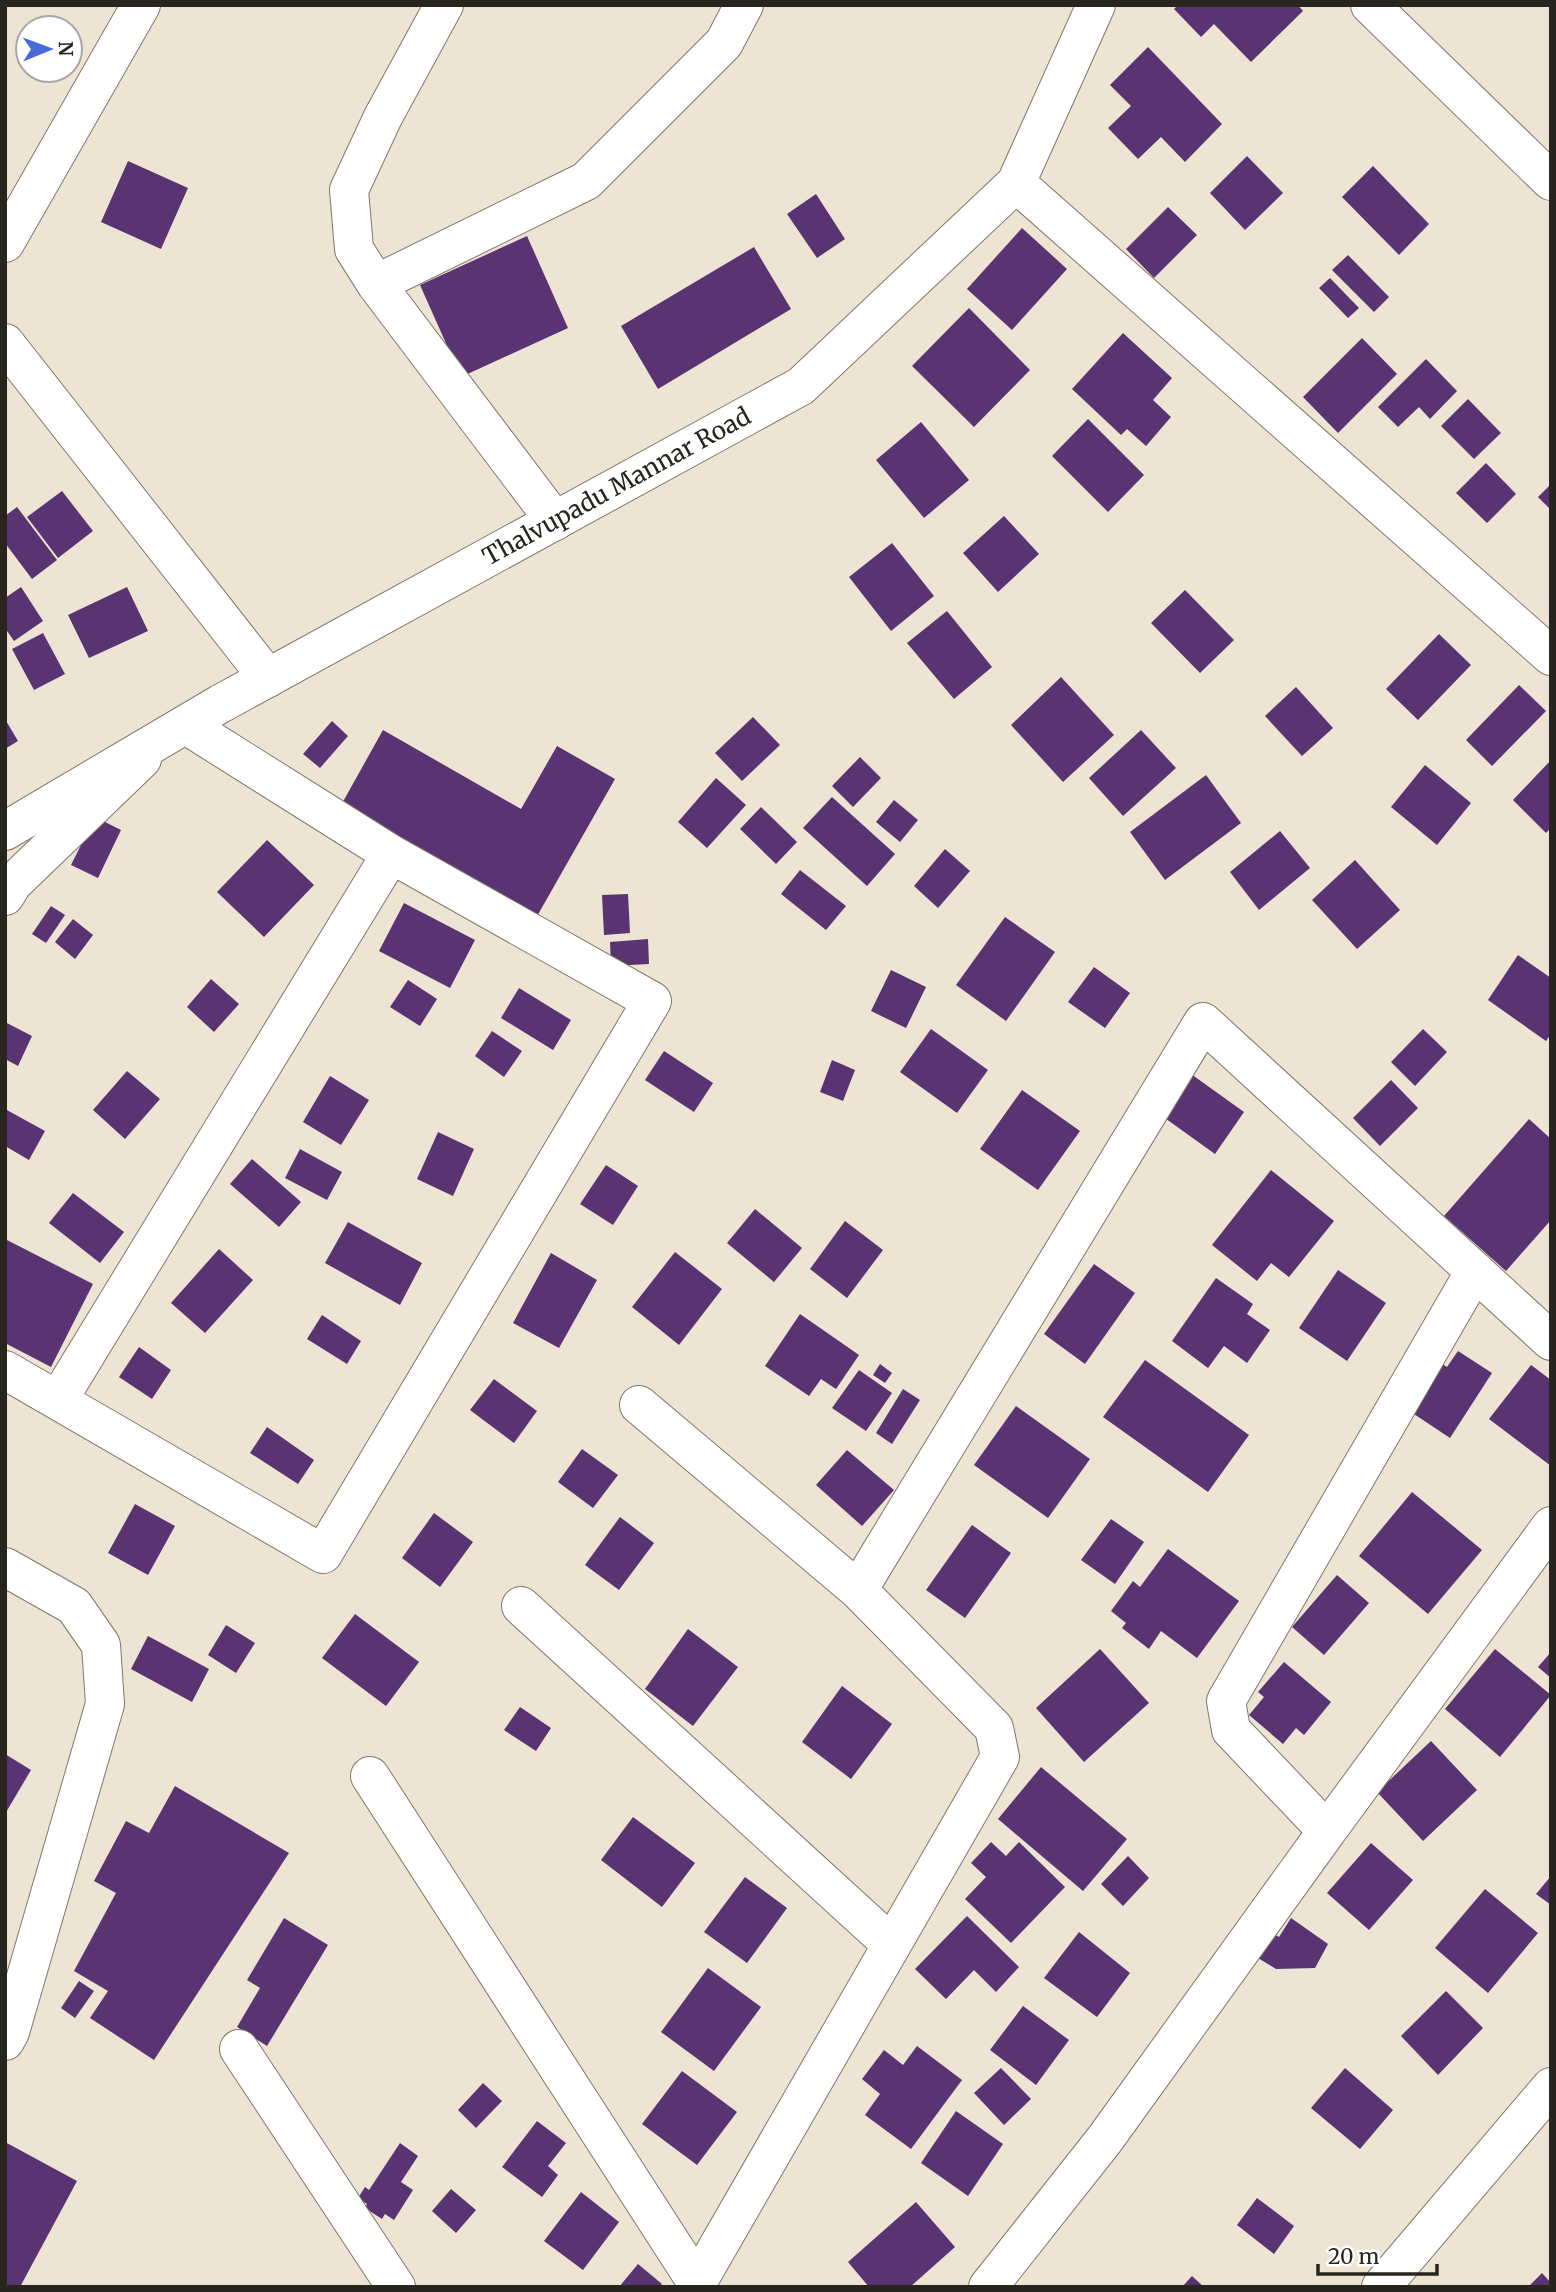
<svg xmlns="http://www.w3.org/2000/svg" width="1556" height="2292" viewBox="0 0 1556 2292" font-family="Merriweather,serif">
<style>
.building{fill:#5a3373}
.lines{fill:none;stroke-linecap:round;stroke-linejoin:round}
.street-casing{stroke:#80786a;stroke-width:40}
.secondary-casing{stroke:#80786a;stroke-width:40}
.street{stroke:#fff;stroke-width:38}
.secondary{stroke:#fff;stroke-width:38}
.labels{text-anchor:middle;stroke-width:7;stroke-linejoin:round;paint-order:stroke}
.street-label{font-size:24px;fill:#28241e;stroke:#fff}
</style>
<rect width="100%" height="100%" fill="#ede4d4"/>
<path class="building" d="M 1178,5 L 1298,5 L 1303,11 L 1251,62 L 1214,24 L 1201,37 L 1174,9 Z
M 1148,47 L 1222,124 L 1185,162 L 1161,137 L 1138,159 L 1108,128 L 1131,106 L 1110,85 Z
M 1247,156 L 1283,193 L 1245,230 L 1210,193 Z
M 128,161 L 188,188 L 161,249 L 101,222 Z
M 1373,166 L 1429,224 L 1399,255 L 1342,197 Z
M 816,194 L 845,239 L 817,258 L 787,214 Z
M 1168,207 L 1197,235 L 1154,278 L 1126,249 Z
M 1022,228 L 1067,269 L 1012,330 L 967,289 Z
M 527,236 L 568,328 L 461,377 L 420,285 Z
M 754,247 L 791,309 L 658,389 L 621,326 Z
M 1348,255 L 1389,297 L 1374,312 L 1332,270 Z
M 1330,278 L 1359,308 L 1348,318 L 1319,288 Z
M 969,308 L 1030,370 L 974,427 L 912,366 Z
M 1123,333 L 1172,378 L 1153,400 L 1171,417 L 1146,446 L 1127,429 L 1121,435 L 1072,389 Z
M 1362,338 L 1397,374 L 1338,433 L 1303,397 Z
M 1426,359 L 1457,391 L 1430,419 L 1419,407 L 1398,427 L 1378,407 Z
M 1468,399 L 1501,433 L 1474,459 L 1441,426 Z
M 1088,419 L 1144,475 L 1108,512 L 1052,456 Z
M 921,422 L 969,480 L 924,518 L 876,460 Z
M 1486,463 L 1516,494 L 1487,523 L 1456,493 Z
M 1551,484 L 1551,510 L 1538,497 Z
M 62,491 L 93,531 L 58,558 L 27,517 Z
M 17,507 L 57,560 L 32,579 L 5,543 L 5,516 Z
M 1004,516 L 1039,554 L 998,592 L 963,553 Z
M 892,543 L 934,596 L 891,631 L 849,577 Z
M 21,587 L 43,621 L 14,641 L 5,628 L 5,598 Z
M 127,587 L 148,631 L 89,658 L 68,615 Z
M 1185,590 L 1234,640 L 1200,673 L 1151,623 Z
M 947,611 L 992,667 L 954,699 L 907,643 Z
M 43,633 L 65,674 L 34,690 L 12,649 Z
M 1439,634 L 1471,665 L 1418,720 L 1386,689 Z
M 1061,677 L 1114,735 L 1063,782 L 1011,725 Z
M 1519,685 L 1546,711 L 1492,766 L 1466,740 Z
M 1296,687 L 1333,728 L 1302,756 L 1265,716 Z
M 753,717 L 780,745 L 742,781 L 715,753 Z
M 5,719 L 18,741 L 5,749 Z
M 332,721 L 348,736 L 320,768 L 303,754 Z
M 383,730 L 521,809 L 557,746 L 615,779 L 536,918 L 340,807 Z
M 1141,730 L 1176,768 L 1123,816 L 1089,778 Z
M 860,757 L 881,778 L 853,807 L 832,786 Z
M 1551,760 L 1551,828 L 1546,833 L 1513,800 Z
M 1425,765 L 1471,803 L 1437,845 L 1391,807 Z
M 1206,775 L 1241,823 L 1165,880 L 1130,832 Z
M 716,778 L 746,805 L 707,848 L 678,822 Z
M 832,797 L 895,854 L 867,886 L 803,828 Z
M 894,800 L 918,820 L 900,842 L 876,822 Z
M 761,807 L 797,842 L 776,864 L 740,829 Z
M 95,817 L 121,830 L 98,878 L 71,865 Z
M 1280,831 L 1310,868 L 1259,910 L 1230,872 Z
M 267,840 L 314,885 L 264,937 L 217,892 Z
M 945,849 L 970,871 L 938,908 L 914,886 Z
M 1355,860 L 1400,910 L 1357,949 L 1312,900 Z
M 800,870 L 846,906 L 826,930 L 781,894 Z
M 628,894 L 630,933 L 604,935 L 602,895 Z
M 404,903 L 475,940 L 450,988 L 379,951 Z
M 51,906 L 65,915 L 46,943 L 32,934 Z
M 1005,917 L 1055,952 L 1006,1021 L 956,985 Z
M 73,919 L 93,935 L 75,959 L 55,942 Z
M 648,939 L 649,964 L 611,966 L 610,942 Z
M 1518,955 L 1551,978 L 1551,1034 L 1546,1041 L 1488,1000 Z
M 1094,967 L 1130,993 L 1105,1028 L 1068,1002 Z
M 891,970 L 926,987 L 906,1028 L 871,1011 Z
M 211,979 L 239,1004 L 214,1032 L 187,1007 Z
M 408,980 L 437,999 L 420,1026 L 390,1007 Z
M 519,988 L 571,1020 L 553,1050 L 501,1018 Z
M 5,1022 L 32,1036 L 18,1066 L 5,1059 Z
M 931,1029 L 988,1070 L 957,1113 L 900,1072 Z
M 1423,1029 L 1447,1052 L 1415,1086 L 1391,1062 Z
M 492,1031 L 522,1051 L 504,1077 L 475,1056 Z
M 664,1051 L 713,1083 L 694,1112 L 645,1080 Z
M 832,1060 L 855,1070 L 843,1101 L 820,1092 Z
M 127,1071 L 160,1099 L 125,1139 L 93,1110 Z
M 1191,1074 L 1244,1112 L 1215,1154 L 1162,1116 Z
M 330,1076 L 369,1100 L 341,1145 L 303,1122 Z
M 1391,1080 L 1418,1108 L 1380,1146 L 1353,1118 Z
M 1022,1090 L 1080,1131 L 1038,1190 L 980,1149 Z
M 5,1109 L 45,1131 L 29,1160 L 5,1146 Z
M 1529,1119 L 1551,1139 L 1551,1220 L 1506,1271 L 1444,1216 Z
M 438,1132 L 474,1149 L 453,1196 L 417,1179 Z
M 300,1149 L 342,1172 L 327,1200 L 285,1178 Z
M 252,1159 L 301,1202 L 279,1227 L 230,1184 Z
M 606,1165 L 638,1186 L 613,1225 L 580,1204 Z
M 1271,1170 L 1334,1221 L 1289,1277 L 1271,1263 L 1257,1281 L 1212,1245 Z
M 73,1193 L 124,1232 L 100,1263 L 49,1223 Z
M 755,1209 L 802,1248 L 774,1282 L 727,1243 Z
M 845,1221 L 883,1250 L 847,1298 L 810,1269 Z
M 348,1222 L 422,1263 L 400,1305 L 325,1263 Z
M 5,1239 L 93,1284 L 51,1367 L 5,1343 Z
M 219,1249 L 253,1280 L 205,1333 L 171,1303 Z
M 675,1252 L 722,1289 L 679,1345 L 632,1307 Z
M 551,1253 L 597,1280 L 559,1348 L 513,1323 Z
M 1094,1264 L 1135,1293 L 1085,1364 L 1044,1334 Z
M 1338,1270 L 1386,1303 L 1347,1361 L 1299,1328 Z
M 1216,1278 L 1253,1304 L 1247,1314 L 1270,1330 L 1247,1363 L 1224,1346 L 1208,1368 L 1172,1341 Z
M 800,1314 L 859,1355 L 836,1389 L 821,1379 L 809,1396 L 765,1366 Z
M 322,1315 L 361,1341 L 347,1364 L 307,1339 Z
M 139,1347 L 171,1370 L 152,1399 L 119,1377 Z
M 1458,1351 L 1492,1373 L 1450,1438 L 1414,1414 L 1423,1399 L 1411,1391 L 1432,1357 L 1447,1367 Z
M 1145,1360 L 1249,1435 L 1208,1492 L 1103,1417 Z
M 880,1364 L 892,1373 L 885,1383 L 873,1375 Z
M 1531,1365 L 1551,1380 L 1551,1466 L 1489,1419 Z
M 859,1370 L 892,1393 L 866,1431 L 832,1408 Z
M 494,1379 L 537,1411 L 514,1443 L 470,1410 Z
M 903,1389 L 920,1400 L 892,1444 L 876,1433 Z
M 1016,1406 L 1090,1459 L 1048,1518 L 974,1465 Z
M 267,1427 L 314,1460 L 298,1484 L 250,1453 Z
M 582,1449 L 618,1475 L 593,1508 L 558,1482 Z
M 847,1450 L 894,1490 L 862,1526 L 816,1485 Z
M 1412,1492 L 1482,1550 L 1428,1614 L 1359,1556 Z
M 135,1504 L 175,1526 L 148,1575 L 108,1553 Z
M 434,1513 L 473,1542 L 440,1587 L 402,1558 Z
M 620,1517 L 654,1543 L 619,1590 L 585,1565 Z
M 1111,1519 L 1144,1542 L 1115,1584 L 1081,1560 Z
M 972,1525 L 1011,1553 L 965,1618 L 926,1590 Z
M 1168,1549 L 1239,1601 L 1197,1658 L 1161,1631 L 1149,1649 L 1122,1628 L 1126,1623 L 1111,1611 L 1133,1581 L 1140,1587 Z
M 1337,1575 L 1369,1603 L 1324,1655 L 1292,1627 Z
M 355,1614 L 419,1662 L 386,1706 L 322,1658 Z
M 226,1625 L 255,1643 L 236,1673 L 208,1655 Z
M 688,1629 L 738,1667 L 693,1726 L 645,1689 Z
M 148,1636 L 209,1669 L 192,1702 L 131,1669 Z
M 1100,1649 L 1149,1703 L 1084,1762 L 1036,1708 Z
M 1495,1649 L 1551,1695 L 1500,1757 L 1445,1709 Z
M 1551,1652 L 1551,1678 L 1538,1667 Z
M 1284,1662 L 1331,1702 L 1304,1735 L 1296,1728 L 1283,1744 L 1249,1715 L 1264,1697 L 1258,1692 Z
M 842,1686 L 892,1724 L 851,1779 L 802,1742 Z
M 520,1707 L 551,1728 L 536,1751 L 504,1730 Z
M 1431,1741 L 1477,1790 L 1423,1841 L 1377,1792 Z
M 5,1754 L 31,1770 L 5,1814 Z
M 1041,1767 L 1127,1839 L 1083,1891 L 998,1819 Z
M 175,1786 L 289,1853 L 154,2060 L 90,2018 L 108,1991 L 74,1971 L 116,1893 L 94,1881 L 126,1821 L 149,1833 Z
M 633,1817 L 695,1863 L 662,1907 L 601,1860 Z
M 991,1842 L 1006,1856 L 1019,1842 L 1065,1887 L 1011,1943 L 965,1899 L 986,1877 L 971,1863 Z
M 1371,1843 L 1413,1880 L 1369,1930 L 1327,1893 Z
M 1128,1856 L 1149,1878 L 1123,1906 L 1101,1884 Z
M 1551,1876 L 1551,1905 L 1536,1894 Z
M 745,1877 L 787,1908 L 747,1963 L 704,1932 Z
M 1485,1889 L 1538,1933 L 1488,1993 L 1435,1948 Z
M 967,1916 L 1019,1967 L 996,1992 L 974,1970 L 946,1999 L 915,1969 Z
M 284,1918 L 328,1945 L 267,2046 L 237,2027 L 260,1988 L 247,1980 Z
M 1291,1918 L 1328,1944 L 1315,1968 L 1276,1969 L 1253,1955 L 1269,1931 L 1279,1937 Z
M 1079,1932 L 1130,1973 L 1097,2017 L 1044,1978 Z
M 708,1968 L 761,2007 L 714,2071 L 661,2032 Z
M 79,1981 L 94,1991 L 75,2018 L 61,2008 Z
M 1446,1991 L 1483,2028 L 1438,2075 L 1401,2036 Z
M 1023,2006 L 1069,2040 L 1036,2085 L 990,2050 Z
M 917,2046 L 962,2080 L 911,2149 L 865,2115 L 880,2094 L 862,2079 L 884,2050 L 903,2065 Z
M 1001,2068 L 1031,2099 L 1004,2125 L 974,2093 Z
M 1345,2068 L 1393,2110 L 1360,2149 L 1311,2108 Z
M 682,2071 L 737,2112 L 697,2165 L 642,2124 Z
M 483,2083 L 502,2101 L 476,2128 L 458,2110 Z
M 956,2111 L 1003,2144 L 968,2196 L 921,2163 Z
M 537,2121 L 566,2143 L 548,2166 L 558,2175 L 542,2197 L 502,2167 Z
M 5,2142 L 77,2181 L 20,2287 L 5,2287 Z
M 400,2143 L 418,2156 L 401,2182 L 413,2190 L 394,2220 L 385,2214 L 382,2219 L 365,2208 L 367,2204 L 358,2198 L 365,2187 L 369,2190 Z
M 451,2189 L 476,2210 L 456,2233 L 432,2211 Z
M 581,2192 L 619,2222 L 583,2270 L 544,2241 Z
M 1257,2198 L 1294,2226 L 1274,2254 L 1237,2225 Z
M 916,2202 L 955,2247 L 910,2287 L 869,2287 L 848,2262 Z
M 638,2264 L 662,2284 L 659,2287 L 619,2287 Z
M 1542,2273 L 1551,2283 L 1551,2287 L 1528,2287 Z
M 1192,2276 L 1204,2287 L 1182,2287 Z"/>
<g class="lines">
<defs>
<path id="street" d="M 444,5 L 383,117 L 349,190 L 354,249 L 376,284 L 555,521
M 1370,5 L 1551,181
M 1016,183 L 1551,656
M 5,243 L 141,5
M 376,284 L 586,181 L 724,43 L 744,5
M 5,343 L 268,678
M 5,896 L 13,883 L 142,759
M 1475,1271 L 1226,1701 L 1231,1730 L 1327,1831 L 1551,1526
M 5,1370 L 323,1554 L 652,1001 L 391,854 L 186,725
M 58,1400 L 391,854
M 639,1405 L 858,1590
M 5,1567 L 74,1606 L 101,1645 L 105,1704 L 10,2032 L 5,2041
M 521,1606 L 891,1944
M 370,1776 L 697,2283
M 239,2049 L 396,2287
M 699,2287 L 697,2283 L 1000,1757 L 994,1728 L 858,1590 L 1203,1022 L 1551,1341
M 988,2287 L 1105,2139 L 1327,1831
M 1381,2287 L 1551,2087"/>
<g id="secondary">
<path id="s1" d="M 5,831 L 220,704 L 801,386 L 1016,183 L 1096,5"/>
</g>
</defs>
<use href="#street" class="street-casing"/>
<use href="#secondary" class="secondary-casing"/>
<use href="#street" class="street"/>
<use href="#secondary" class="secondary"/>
</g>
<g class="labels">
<g class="street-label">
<text dy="8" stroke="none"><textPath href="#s1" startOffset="702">Thalvupadu Mannar Road</textPath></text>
</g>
</g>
<rect width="1556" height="2292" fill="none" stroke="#28241e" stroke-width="14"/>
<g transform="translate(49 49) rotate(89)"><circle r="33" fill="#ffffff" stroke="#a9a7a5" stroke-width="2"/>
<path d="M0-5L12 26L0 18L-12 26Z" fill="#4769dc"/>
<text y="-10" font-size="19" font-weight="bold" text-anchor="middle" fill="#28241e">N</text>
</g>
<path d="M1318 2264v10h119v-10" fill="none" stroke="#28241e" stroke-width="3.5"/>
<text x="1328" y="2264" font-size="21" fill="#28241e" stroke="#ffffff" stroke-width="5" paint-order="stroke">20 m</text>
</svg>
